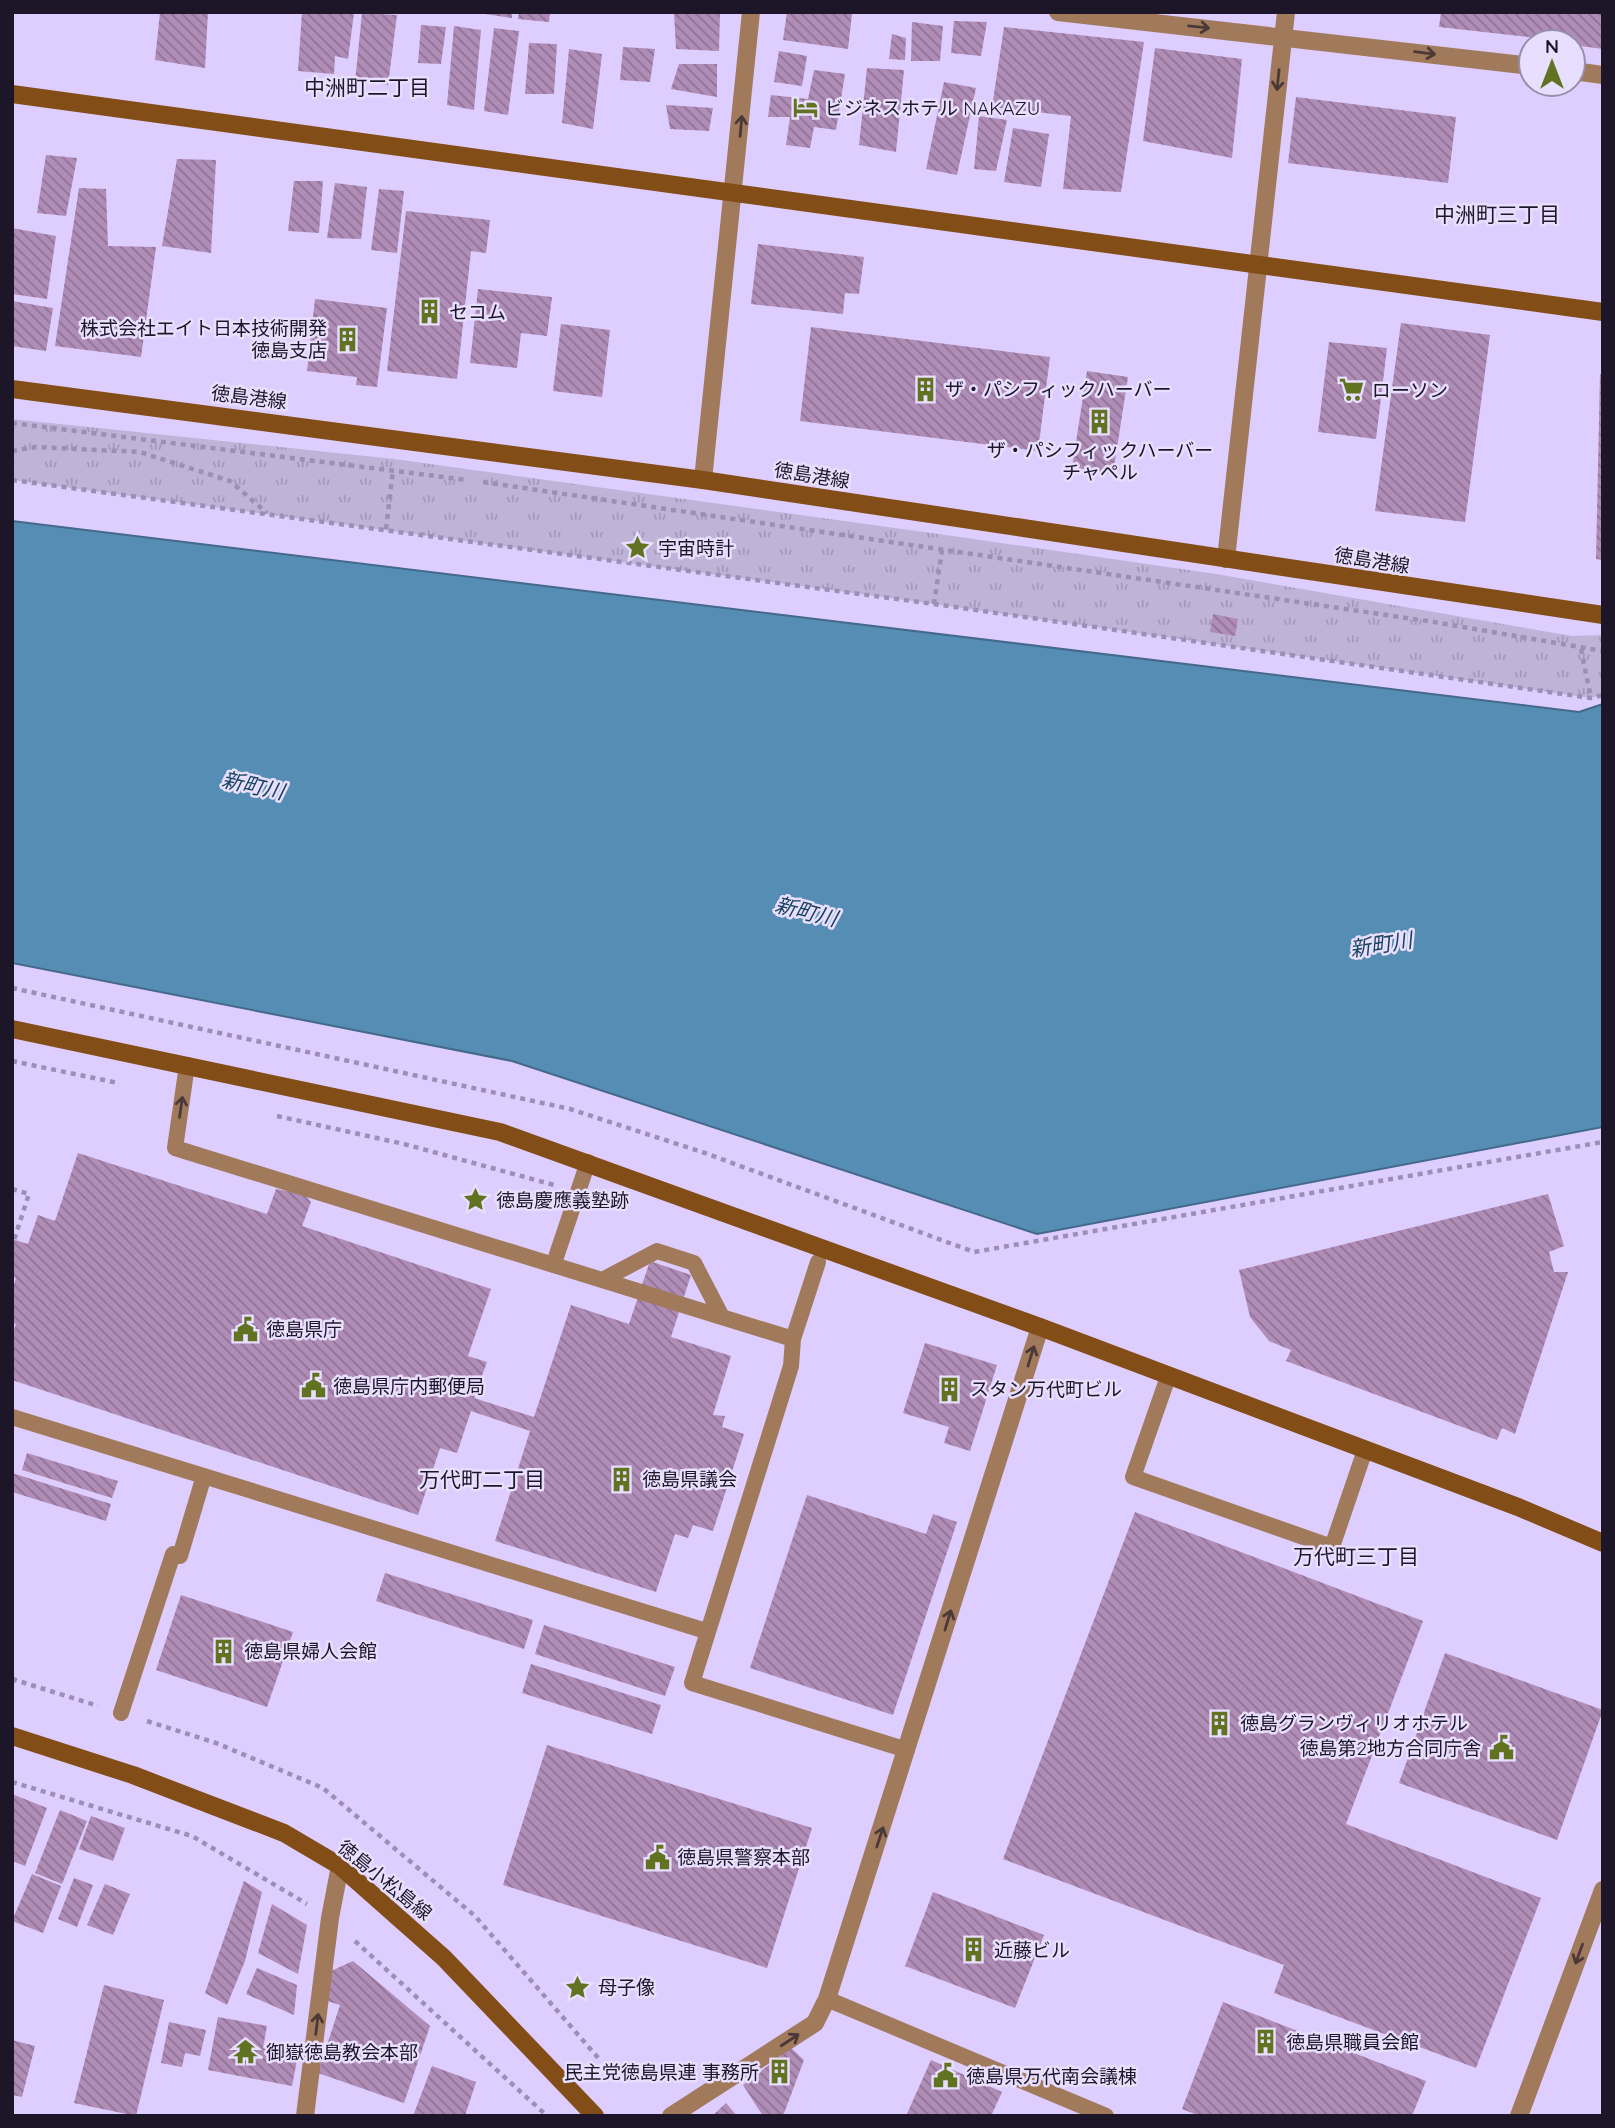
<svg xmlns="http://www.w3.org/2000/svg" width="1615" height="2128" viewBox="0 0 1615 2128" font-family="Quicksand,'Noto Sans JP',sans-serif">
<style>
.park{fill:url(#park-tufts)}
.water{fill:#558db4;stroke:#44698a;stroke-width:2}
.building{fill:url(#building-back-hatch)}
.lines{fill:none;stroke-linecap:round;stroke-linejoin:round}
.path{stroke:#9c8eb5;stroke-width:4.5;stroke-dasharray:5 5;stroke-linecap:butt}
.lane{stroke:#a07a5b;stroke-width:16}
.street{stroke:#a07a5b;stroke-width:18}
.secondary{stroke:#824d16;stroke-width:18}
.oneway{stroke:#4b393a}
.labels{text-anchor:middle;stroke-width:5;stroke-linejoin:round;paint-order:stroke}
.poi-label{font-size:19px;fill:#1d1628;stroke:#e8defd;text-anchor:start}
.street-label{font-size:19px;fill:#1d1628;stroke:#e8defd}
.neighbourhood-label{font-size:21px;fill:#1d1628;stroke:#e8defd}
.water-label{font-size:21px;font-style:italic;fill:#17435f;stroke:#e8defd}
</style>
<defs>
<pattern id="park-tufts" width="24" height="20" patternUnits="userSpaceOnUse" patternTransform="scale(1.75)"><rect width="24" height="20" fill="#c0b3d8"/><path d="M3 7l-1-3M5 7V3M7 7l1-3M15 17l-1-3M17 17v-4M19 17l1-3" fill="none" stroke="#a599b9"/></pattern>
<pattern id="building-back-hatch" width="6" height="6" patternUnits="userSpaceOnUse" patternTransform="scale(1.75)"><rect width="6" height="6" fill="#b08db7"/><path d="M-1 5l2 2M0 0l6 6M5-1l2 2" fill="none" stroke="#8f7295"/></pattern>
</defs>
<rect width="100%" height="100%" fill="#decdff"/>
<path class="park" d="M 12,419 L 394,459 L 946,535 L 1216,574 L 1572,636 L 1603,635 L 1603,695 L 1591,698 L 934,604 L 12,480 Z"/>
<path class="water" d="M 12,521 L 1579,712 L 1603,704 L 1603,1127 L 1037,1234 L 512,1061 L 12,963 Z"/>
<path class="building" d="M 160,12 L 208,12 L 205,68 L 155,60 Z
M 302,12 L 354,13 L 348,59 L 335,56 L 334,74 L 298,71 Z
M 485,12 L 512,12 L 512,18 L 485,14 Z
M 519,12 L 550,12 L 549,22 L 518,19 Z
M 674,12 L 720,12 L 719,51 L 676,49 Z
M 787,12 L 852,14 L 848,49 L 783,40 Z
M 1441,12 L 1603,12 L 1603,49 L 1573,45 L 1573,42 L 1439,27 Z
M 362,13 L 397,15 L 388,85 L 355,82 Z
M 954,21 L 987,22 L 981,56 L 951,53 Z
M 912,22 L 943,26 L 940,61 L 911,61 Z
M 421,25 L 446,27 L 441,64 L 418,63 Z
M 454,26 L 481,30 L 474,110 L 447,105 Z
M 1004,27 L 1144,42 L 1121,192 L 1063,189 L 1071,116 L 992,107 Z
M 494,28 L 519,31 L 508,115 L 484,111 Z
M 892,34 L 906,38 L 905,60 L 889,59 Z
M 529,43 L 557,44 L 554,94 L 525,94 Z
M 623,47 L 655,49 L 650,82 L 620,80 Z
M 1155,48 L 1242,59 L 1232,158 L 1143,141 Z
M 569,49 L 602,54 L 593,129 L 562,123 Z
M 779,51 L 807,56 L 802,86 L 774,82 Z
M 679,64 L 717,64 L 717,97 L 671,89 Z
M 867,68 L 904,70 L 896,152 L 859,145 Z
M 814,70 L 845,74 L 836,130 L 814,127 L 810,148 L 786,145 L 790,117 L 768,117 L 771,95 L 808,99 Z
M 944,82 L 976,88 L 957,175 L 926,169 Z
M 1296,97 L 1456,117 L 1448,183 L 1288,163 Z
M 666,105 L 713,108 L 709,131 L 670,129 Z
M 979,116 L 1007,120 L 996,171 L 974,169 Z
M 1013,128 L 1049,134 L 1041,187 L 1004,182 Z
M 46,155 L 77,158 L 66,216 L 37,213 Z
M 177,159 L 216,160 L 211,253 L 162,246 Z
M 294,181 L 323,181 L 319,233 L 288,231 Z
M 335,183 L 367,187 L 361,239 L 327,238 Z
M 79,188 L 106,189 L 108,246 L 156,247 L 141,357 L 55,346 Z
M 379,189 L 404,191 L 397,253 L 371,250 Z
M 406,211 L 490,220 L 486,253 L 471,251 L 457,379 L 387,371 Z
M 12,228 L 56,236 L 47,299 L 12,294 Z
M 758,244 L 864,257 L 859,294 L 845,293 L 843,314 L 751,304 Z
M 478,289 L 552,297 L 547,336 L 521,333 L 517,368 L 470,363 Z
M 315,299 L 387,308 L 377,387 L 356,385 L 357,377 L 307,371 Z
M 12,301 L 53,308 L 46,351 L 12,346 Z
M 1401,323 L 1490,335 L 1465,522 L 1375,511 Z
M 561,324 L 610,330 L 602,397 L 553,391 Z
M 811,327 L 1050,357 L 1038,451 L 800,421 Z
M 1329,342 L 1387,348 L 1376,439 L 1318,432 Z
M 1087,371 L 1128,377 L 1113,474 L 1072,468 Z
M 1600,374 L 1603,374 L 1603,560 L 1596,559 Z
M 1213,614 L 1238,619 L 1235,636 L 1210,632 Z
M 78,1153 L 267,1214 L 276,1189 L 304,1194 L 311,1202 L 302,1226 L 491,1289 L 468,1356 L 487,1362 L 474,1398 L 534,1417 L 571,1305 L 629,1324 L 650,1261 L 691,1275 L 671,1337 L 731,1356 L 713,1415 L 725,1416 L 722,1427 L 744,1434 L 713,1531 L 693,1525 L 688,1538 L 675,1534 L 656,1592 L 495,1541 L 530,1431 L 471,1411 L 457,1453 L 440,1448 L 418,1515 L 12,1380 L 12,1335 L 16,1324 L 12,1323 L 12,1290 L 16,1278 L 12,1277 L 12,1239 L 28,1244 L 38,1215 L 55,1221 Z
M 1548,1194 L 1564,1246 L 1549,1252 L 1554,1272 L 1568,1272 L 1515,1434 L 1502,1428 L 1497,1440 L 1286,1361 L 1291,1350 L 1269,1341 L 1250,1317 L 1239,1270 Z
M 925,1343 L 997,1365 L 970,1451 L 944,1443 L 949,1427 L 903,1413 Z
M 27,1453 L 118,1481 L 112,1498 L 22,1470 Z
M 12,1473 L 111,1504 L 106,1521 L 12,1492 Z
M 807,1495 L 926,1534 L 933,1514 L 957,1522 L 893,1715 L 750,1668 Z
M 1135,1512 L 1423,1621 L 1346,1824 L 1541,1898 L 1476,2068 L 1274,1993 L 1284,1965 L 1003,1859 Z
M 385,1573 L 533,1620 L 524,1649 L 376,1601 Z
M 181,1595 L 293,1632 L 267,1707 L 156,1670 Z
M 544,1625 L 675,1667 L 665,1696 L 535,1654 Z
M 1445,1653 L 1603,1710 L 1557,1840 L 1399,1783 Z
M 531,1664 L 661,1705 L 652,1734 L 522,1693 Z
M 547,1745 L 812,1828 L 767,1968 L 503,1885 Z
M 12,1794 L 47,1808 L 25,1866 L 12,1861 Z
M 60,1810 L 87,1821 L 62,1884 L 35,1873 Z
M 91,1816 L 125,1828 L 113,1861 L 79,1849 Z
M 32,1874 L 61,1886 L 43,1933 L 12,1921 Z
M 74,1878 L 93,1885 L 77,1927 L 58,1919 Z
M 244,1881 L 262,1892 L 245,1961 L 227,2005 L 205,1993 Z
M 105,1884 L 130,1894 L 113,1935 L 87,1925 Z
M 933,1892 L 1044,1935 L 1015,2008 L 905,1966 Z
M 272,1904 L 307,1925 L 298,1974 L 258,1953 Z
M 353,1961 L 430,2026 L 404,2103 L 318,2073 L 340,2005 L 324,2000 L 331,1971 Z
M 257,1968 L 297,1985 L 294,2015 L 246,1994 Z
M 104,1985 L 164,2000 L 136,2116 L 74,2103 Z
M 1223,2002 L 1426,2081 L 1412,2116 L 1200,2116 L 1182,2109 Z
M 218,2017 L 267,2026 L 263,2048 L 298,2055 L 292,2086 L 208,2070 Z
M 169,2022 L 206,2030 L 200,2056 L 185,2053 L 182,2067 L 161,2063 Z
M 12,2040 L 35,2046 L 22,2097 L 12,2095 Z
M 791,2048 L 804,2060 L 783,2116 L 763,2116 L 743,2085 Z
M 931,2060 L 1002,2092 L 991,2116 L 906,2116 Z
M 432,2066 L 476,2082 L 465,2116 L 413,2116 Z
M 726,2103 L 737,2116 L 712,2116 Z"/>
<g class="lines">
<path class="path" d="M 12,423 L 467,480
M 12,451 L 36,447 L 140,452 L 230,481 L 267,513
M 12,480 L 934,604 L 1591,698 L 1603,695
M 483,482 L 1434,622 L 1603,651
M 386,529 L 393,470
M 934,604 L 942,550
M 1581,649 L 1591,698
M 12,988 L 570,1109 L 705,1153 L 974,1252 L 1603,1142
M 12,1061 L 118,1083
M 277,1116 L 404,1144 L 554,1185
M 12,1189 L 29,1194 L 12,1246
M 12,1679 L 98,1706
M 147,1721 L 216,1743 L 323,1788 L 475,1916 L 600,2060
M 12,1782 L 192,1836 L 307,1904
M 355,1941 L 545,2114"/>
<path class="lane" d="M 187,1065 L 175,1148 L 793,1339
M 818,1262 L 793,1339 L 791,1366 L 692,1683 L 907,1750
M 554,1263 L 588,1162
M 604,1279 L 657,1251 L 694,1263 L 722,1317
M 1168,1377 L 1133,1477 L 1332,1547 L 1365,1450
M 12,1417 L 706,1631
M 121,1713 L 173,1554 L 180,1556 L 203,1479
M 827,1999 L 1106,2116"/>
<path class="street" d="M 1058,12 L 1531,66
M 1573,71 L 1603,75
M 703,480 L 751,12
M 1226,559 L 1286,12
M 305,2116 L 330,1918 L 340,1866
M 671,2116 L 815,2023 L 827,1999 L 1040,1327
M 1519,2116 L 1603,1890"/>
<path class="secondary" d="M 12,94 L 1603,312
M 12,389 L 703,480 L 1603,615
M 12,1029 L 500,1132 L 1040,1327 L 1518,1507 L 1603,1543
M 12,1736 L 133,1775 L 284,1833 L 340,1866 L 444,1958 L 595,2116"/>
</g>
<defs><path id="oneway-shaft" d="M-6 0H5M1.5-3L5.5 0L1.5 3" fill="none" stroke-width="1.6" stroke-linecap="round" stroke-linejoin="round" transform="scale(1.75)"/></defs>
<g class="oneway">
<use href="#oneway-shaft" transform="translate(1199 27) rotate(6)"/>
<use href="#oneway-shaft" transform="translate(1425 53) rotate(7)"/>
<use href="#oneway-shaft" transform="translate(1278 80) rotate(96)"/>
<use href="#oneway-shaft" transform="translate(741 126) rotate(-85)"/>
<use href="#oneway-shaft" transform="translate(181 1107) rotate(-82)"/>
<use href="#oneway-shaft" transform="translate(1031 1356) rotate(-73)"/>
<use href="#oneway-shaft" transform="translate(948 1620) rotate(-73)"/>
<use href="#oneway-shaft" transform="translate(880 1837) rotate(-72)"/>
<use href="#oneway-shaft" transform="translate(1579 1954) rotate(110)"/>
<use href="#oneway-shaft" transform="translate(317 2024) rotate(-83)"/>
<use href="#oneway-shaft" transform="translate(790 2040) rotate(-33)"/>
</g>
<defs>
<symbol id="hotel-bare" viewBox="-9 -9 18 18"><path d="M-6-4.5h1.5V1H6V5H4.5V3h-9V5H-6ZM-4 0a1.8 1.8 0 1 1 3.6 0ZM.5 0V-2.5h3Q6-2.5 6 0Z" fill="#617321" stroke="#e8defd" stroke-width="2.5" paint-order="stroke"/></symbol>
<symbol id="building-bare" viewBox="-9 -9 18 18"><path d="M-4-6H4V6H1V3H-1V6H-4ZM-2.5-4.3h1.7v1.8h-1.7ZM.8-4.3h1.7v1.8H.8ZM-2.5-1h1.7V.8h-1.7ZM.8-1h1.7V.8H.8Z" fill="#617321" stroke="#e8defd" stroke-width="2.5" paint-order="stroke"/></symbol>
<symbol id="supermarket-bare" viewBox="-9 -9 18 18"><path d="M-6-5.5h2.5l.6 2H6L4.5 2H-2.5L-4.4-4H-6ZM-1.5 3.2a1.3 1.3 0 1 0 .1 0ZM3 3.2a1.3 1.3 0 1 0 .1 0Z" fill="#617321" stroke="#e8defd" stroke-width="2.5" paint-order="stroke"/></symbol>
<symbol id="sight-bare" viewBox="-9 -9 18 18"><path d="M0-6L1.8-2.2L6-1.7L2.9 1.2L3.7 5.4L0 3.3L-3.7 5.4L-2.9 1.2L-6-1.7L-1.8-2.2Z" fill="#617321" stroke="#e8defd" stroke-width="2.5" paint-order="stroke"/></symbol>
<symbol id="civic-bare" viewBox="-9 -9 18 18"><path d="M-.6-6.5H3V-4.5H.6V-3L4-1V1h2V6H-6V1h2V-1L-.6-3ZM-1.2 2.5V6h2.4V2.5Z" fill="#617321" stroke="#e8defd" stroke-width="2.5" paint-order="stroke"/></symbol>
<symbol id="temple-bare" viewBox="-9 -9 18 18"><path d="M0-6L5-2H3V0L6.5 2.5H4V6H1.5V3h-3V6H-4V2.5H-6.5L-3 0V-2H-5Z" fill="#617321" stroke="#e8defd" stroke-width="2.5" paint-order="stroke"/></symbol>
</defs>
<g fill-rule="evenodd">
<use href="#hotel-bare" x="788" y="90" width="35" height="35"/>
<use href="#building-bare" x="412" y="294" width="35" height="35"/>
<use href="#building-bare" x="330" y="322" width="35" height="35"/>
<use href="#building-bare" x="908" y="372" width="35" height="35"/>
<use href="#supermarket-bare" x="1334" y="372" width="35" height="35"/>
<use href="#building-bare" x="1082" y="404" width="35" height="35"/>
<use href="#sight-bare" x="620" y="530" width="35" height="35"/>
<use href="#sight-bare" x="458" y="1182" width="35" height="35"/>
<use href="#civic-bare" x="228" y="1312" width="35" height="35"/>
<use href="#civic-bare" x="296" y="1368" width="35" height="35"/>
<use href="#building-bare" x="932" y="1372" width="35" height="35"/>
<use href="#building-bare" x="604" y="1462" width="35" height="35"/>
<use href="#building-bare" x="206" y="1634" width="35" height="35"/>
<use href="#building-bare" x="1202" y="1706" width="35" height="35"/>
<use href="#civic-bare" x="1484" y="1730" width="35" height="35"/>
<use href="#civic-bare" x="640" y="1840" width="35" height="35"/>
<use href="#building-bare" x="956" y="1932" width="35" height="35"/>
<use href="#sight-bare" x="560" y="1970" width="35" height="35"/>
<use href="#building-bare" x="1248" y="2024" width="35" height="35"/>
<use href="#temple-bare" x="228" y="2034" width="35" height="35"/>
<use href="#building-bare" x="762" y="2054" width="35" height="35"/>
<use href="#civic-bare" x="928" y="2058" width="35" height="35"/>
</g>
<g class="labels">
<g class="poi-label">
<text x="825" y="115">ビジネスホテル NAKAZU</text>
<text x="449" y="319">セコム</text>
<text x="327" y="335" text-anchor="end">株式会社エイト日本技術開発<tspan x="327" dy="22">徳島支店</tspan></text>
<text x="945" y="396">ザ・パシフィックハーバー</text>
<text x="1372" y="397">ローソン</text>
<text x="1100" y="457" text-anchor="middle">ザ・パシフィックハーバー<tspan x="1100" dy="22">チャペル</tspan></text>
<text x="658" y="555">宇宙時計</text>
<text x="496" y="1207">徳島慶應義塾跡</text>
<text x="266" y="1336">徳島県庁</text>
<text x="333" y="1393">徳島県庁内郵便局</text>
<text x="970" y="1396">スタン万代町ビル</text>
<text x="642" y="1486">徳島県議会</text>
<text x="244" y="1658">徳島県婦人会館</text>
<text x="1240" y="1730">徳島グランヴィリオホテル</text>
<text x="1481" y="1755" text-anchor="end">徳島第2地方合同庁舎</text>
<text x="677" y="1864">徳島県警察本部</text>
<text x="994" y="1957">近藤ビル</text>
<text x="598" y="1994">母子像</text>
<text x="1286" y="2049">徳島県職員会館</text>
<text x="266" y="2059">御嶽徳島教会本部</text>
<text x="759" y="2079" text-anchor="end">民主党徳島県連 事務所</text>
<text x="966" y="2083">徳島県万代南会議棟</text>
</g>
<g class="street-label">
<text transform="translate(249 397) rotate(7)" y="7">徳島港線</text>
<text transform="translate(812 475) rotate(9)" y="7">徳島港線</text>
<text transform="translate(1372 560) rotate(9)" y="7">徳島港線</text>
<text transform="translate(385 1880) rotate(39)" y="7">徳島小松島線</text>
</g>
<g class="neighbourhood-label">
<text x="367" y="95">中洲町二丁目</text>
<text x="1497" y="222">中洲町三丁目</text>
<text x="482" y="1487">万代町二丁目</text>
<text x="1356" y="1564">万代町三丁目</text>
</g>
<g class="water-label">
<text transform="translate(253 786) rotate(12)" y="7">新町川</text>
<text transform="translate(806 912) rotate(14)" y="7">新町川</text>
<text transform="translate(1381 945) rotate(-9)" y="7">新町川</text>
</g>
</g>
<rect width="1615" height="2128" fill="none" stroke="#1d1628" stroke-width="28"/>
<g transform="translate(1552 63)"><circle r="33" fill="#e8defd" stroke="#978ea8" stroke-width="2"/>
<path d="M0-5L12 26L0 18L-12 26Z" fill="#617321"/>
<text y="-10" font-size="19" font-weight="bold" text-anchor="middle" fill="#1d1628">N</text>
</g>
</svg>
